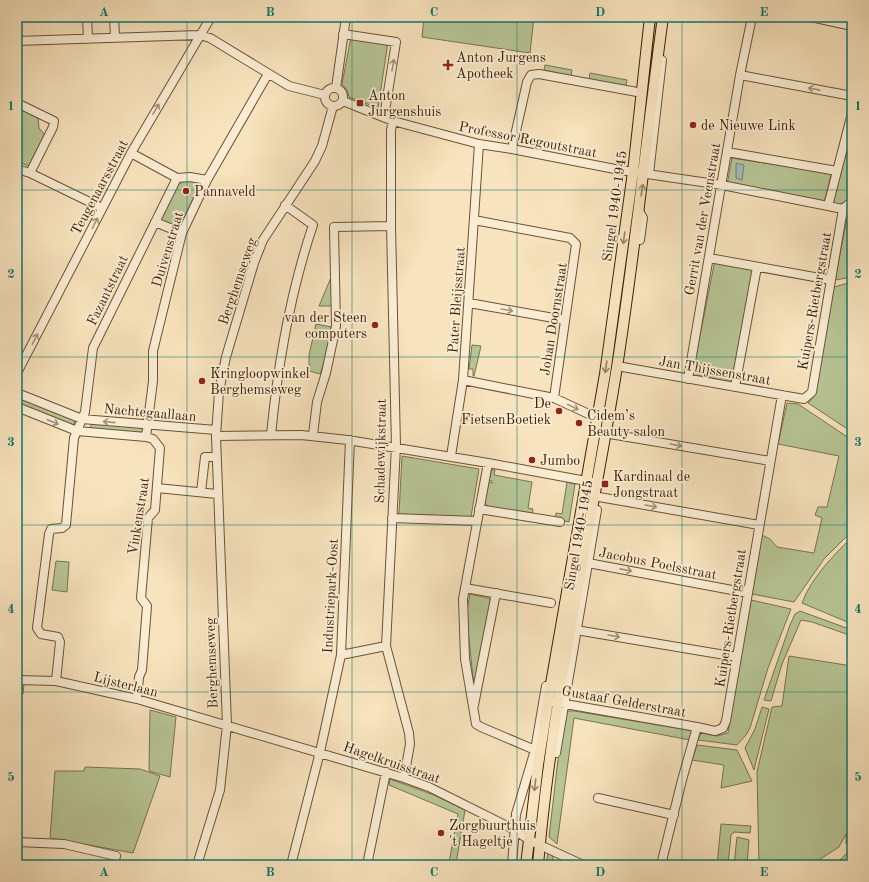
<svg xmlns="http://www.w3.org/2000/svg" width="869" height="882" viewBox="0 0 869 882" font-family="'Old Standard TT',serif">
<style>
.green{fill:#b7c596;stroke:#7a734e}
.water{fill:#a1bcbb;stroke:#797e73}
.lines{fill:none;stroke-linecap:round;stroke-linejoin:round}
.minor-casing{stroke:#6c5234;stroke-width:10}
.major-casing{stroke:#3e2107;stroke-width:12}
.minor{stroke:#faedd4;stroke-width:8}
.major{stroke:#f7e3bd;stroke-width:10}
.oneway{stroke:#a59178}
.oneway2{stroke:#9a8262}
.grid{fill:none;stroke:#0f766e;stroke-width:1;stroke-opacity:0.55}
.poi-dot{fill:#8f2418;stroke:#faedd4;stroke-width:1.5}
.labels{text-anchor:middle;stroke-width:3.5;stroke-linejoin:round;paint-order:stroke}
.poi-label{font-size:14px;fill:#3e2107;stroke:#faedd4;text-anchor:start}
.street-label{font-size:14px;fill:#3e2107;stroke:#faedd4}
.neatline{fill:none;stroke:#0f766e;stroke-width:1.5}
.grid-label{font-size:13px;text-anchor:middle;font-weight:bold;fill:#0f766e}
</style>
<rect width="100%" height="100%" fill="#f7e3bd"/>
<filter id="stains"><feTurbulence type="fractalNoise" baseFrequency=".005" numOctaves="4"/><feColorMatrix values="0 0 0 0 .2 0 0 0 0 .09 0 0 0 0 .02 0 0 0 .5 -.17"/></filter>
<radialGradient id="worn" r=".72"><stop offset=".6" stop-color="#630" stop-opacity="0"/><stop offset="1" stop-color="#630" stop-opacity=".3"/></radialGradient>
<path class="green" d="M 424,17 L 534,17 L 530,53 L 422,37 Z
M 653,17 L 661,17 L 644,155 L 638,155 Z
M 351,37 L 388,42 L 378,108 L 349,97 L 347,90 L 342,84 Z
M 545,65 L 572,70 L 571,76 L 544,70 Z
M 590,73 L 627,80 L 626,86 L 589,79 Z
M 17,107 L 38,118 L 39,128 L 45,135 L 30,166 L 17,162 Z
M 852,129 L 852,208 L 833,202 Z
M 732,158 L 829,173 L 831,175 L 825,199 L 823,202 L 727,185 Z
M 194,180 L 197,181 L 199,186 L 179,228 L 160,221 L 177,185 L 184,181 Z
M 848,213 L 852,215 L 852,277 L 835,280 Z
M 715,260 L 754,268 L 733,383 L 692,376 Z
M 332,275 L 333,306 L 319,306 Z
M 852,282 L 852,432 L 808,403 L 814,396 L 834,287 Z
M 316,324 L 331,327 L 327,354 L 320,374 L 309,371 L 309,355 Z
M 472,345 L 481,346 L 474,376 L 473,376 L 473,369 L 469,369 Z
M 17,396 L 75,420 L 73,427 L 17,404 Z
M 787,403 L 798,404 L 852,440 L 852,531 L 824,559 L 794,602 L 752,594 L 762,535 L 770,539 L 777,547 L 814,553 L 822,518 L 815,515 L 818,507 L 827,507 L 839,456 L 778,444 Z
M 92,424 L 143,428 L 144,430 L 142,434 L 88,430 Z
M 402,456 L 479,469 L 471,517 L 399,514 Z
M 492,470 L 495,470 L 494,475 L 532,482 L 528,508 L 533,509 L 532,515 L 488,508 L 485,502 L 488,482 L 492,483 L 492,481 L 489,480 Z
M 567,482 L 575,484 L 569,522 L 555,519 L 556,513 L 562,514 Z
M 852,537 L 852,624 L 802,603 C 811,578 833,556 852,537 Z
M 56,561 L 69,562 L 67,592 L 52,590 Z
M 470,594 L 492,599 L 475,697 L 467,620 L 465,620 Z
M 751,600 L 791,609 L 768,668 L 750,728 L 746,735 L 737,745 L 698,740 L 701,733 L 717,736 L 728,733 Z
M 800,611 L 852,630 L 852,636 L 812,622 L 801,620 L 782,664 L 771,701 L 764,700 L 790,625 L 795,614 Z
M 789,656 L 852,666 L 852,804 L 850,827 L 847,831 L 851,829 L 852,825 L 852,837 L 846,844 L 846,834 L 839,847 L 811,865 L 759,865 L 757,772 L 772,707 L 782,706 Z
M 17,684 L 24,684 L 23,694 L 18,694 L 18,701 Z
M 762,707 L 769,709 L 754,770 L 745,748 L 755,729 Z
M 150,710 L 176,717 L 170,777 L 149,771 Z
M 569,711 L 574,711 L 694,731 L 690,740 L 574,718 L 557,844 L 549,837 L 560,742 L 566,713 Z
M 697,745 L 737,750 L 752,781 L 721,788 L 724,765 L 692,760 Z
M 85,767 L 140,769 L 160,776 L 133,853 L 50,838 L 55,771 L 84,771 Z
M 390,779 L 434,795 L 465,810 L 456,864 L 449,862 L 458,814 L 389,785 Z
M 721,824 L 751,826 L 750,833 L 734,832 L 731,835 L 728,865 L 717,865 Z
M 737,837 L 749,840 L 747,865 L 734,865 Z
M 852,848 L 852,865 L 835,865 Z
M 548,852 L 553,857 L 553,865 L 546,865 Z"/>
<path class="water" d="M 736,163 L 744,165 L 742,180 L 736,178 Z"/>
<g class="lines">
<defs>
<path id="minor" d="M 87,17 L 88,39
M 114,17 L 115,37
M 811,17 L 852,26
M 343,34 L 396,42 L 384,117
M 17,41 L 199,35 L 210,38 L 289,86 L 325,95
M 740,75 L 852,96
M325 97a9 9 0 1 1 18 0a9 9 0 1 1-18 0Z
M 336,88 L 346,17
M 343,101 L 393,121 L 479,144 L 512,149 L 620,170 L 722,185 L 843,209 L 852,201
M 17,103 L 54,121 L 53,127 L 30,173
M 393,121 L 391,130 L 391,226 L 396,446 L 386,646 L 409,733 L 410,744 L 404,778
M 512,149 L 527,82 L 531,75 L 539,74 L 637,92
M 727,152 L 837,171
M 131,153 L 177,178 L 190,177 L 207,180
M 17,169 L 30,173 L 102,208
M 649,174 L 662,60
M 828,206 L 852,113
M 639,211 L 643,218 L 640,240
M 474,220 L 570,238 L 576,244 L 554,398
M 155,222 L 182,233
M 709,258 L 831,280
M 469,303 L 565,320
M 617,366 L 804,399 L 812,392 L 843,209
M 17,373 L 131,153 L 211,17
M 688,379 L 740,75 L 752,17
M 463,380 L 554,398 L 593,416
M 735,387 L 757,267
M 17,393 L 82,419 L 216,430
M 17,407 L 77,431 L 146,437 L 153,439 L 160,448 L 155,510 L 148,518 L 141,598 L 147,606 L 142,670 L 139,677 L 137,699
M 610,434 L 770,461
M 271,435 C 278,363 290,293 313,225 L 285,205
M 313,435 L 317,402 L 326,373 L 336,326 L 334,227 L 391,226
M 216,436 L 301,435 L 348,440 L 488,463 L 597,483
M 146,437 L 153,381 L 153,351 L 182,233 L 207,180 L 268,74
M 451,456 L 463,380 L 479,144
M 488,463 L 463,599 L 465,659 L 476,724 L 481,727 L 535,750
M 157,488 L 217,494
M 201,492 L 205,457 L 216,457
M 599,497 L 759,525
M 479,509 L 560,522
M 392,518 L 477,521
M 588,563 L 748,593
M 465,588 L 551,603
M 576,630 L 737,657
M 341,655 L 386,646
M 17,680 L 56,681 L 137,699 L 404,778 L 429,787 L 513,829 L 529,840 L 583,865
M 56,681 L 60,642 L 58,637 L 41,634 L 37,628 L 49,534 L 51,529 L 62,528 L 66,525 L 74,438 L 85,412 L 93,348 L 177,178
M 548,701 L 697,727
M 474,705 L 496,593
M 556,753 L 597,510
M 598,798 L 674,815
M 17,842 L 64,844 L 116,856 L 114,865
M 197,865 L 220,790 L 227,725 L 216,436 L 219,392 L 226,357 L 254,263 L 263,240 L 315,161 L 322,146 L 333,106
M 291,865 L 320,752 L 341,655 L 350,440
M 367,865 L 386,772
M 512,865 L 516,814 L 535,750 L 546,686
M 661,865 L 682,780 L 697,727 L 715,731 L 723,728 L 726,721 L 782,395"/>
<path id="major" d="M 526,865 L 538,765 L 548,701 L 605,374 L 633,172 L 650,17
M 538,865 C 552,698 590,533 617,367 C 635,251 647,134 663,17"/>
</defs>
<use href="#minor" class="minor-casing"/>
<use href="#major" class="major-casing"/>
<use href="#minor" class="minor"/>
<use href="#major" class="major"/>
</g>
<defs><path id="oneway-shaft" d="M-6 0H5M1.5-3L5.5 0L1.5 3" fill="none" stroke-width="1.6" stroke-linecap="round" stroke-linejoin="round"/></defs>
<g class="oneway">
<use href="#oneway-shaft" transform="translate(393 65) rotate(-80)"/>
<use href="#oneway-shaft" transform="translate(814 89) rotate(-169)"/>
<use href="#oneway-shaft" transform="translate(156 109) rotate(-60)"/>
<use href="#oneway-shaft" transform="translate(95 223) rotate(-63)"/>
<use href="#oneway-shaft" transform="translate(507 310) rotate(10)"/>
<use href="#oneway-shaft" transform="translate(35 339) rotate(-63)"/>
<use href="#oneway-shaft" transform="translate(573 407) rotate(26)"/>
<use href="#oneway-shaft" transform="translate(53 422) rotate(23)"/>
<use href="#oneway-shaft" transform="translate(109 422) rotate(-174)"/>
<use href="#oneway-shaft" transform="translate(676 445) rotate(10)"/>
<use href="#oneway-shaft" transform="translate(651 506) rotate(10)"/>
<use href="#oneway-shaft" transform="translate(626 570) rotate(11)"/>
<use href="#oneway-shaft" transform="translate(614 636) rotate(10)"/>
</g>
<g class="oneway2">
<use href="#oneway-shaft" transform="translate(642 190) rotate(-81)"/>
<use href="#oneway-shaft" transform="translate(624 238) rotate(98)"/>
<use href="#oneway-shaft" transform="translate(606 367) rotate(98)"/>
<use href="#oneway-shaft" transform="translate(535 785) rotate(97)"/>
</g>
<path class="grid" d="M 187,17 L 187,865M 352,17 L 352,865M 517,17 L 517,865M 682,17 L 682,865M 17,190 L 852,190M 17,357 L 852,357M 17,525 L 852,525M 17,692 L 852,692"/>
<g class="poi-dot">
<path d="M446 59h4v4h4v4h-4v4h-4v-4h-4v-4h4z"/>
<rect x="356" y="99" width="8" height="8" rx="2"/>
<circle cx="693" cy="125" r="4"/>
<circle cx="186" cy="191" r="4"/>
<circle cx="375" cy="325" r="4"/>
<circle cx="202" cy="381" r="4"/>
<circle cx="559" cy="411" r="4"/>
<circle cx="579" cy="423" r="4"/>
<circle cx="532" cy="460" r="4"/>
<rect x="601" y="480" width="8" height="8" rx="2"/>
<circle cx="441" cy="833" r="4"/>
</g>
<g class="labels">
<g class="poi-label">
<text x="456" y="62">Anton Jurgens<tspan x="456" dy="16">Apotheek</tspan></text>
<text x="368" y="100">Anton<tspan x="368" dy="16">Jurgenshuis</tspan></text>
<text x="701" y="130">de Nieuwe Link</text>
<text x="194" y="196">Pannaveld</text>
<text x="367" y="322" text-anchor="end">van der Steen<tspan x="367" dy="16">computers</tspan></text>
<text x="210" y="378">Kringloopwinkel<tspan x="210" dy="16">Berghemseweg</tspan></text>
<text x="551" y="408" text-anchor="end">De<tspan x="551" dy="16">FietsenBoetiek</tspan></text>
<text x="587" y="420">Cidem’s<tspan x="587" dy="16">Beauty salon</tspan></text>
<text x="540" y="465">Jumbo</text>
<text x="613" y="481">Kardinaal de<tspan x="613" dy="16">Jongstraat</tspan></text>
<text x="449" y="830">Zorgbuurthuis<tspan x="449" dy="16">'t Hageltje</tspan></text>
</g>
<g class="street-label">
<text transform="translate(528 139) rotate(11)" y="5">Professor Regoutstraat</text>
<text transform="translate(99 187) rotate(-62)" y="5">Teugenaarsstraat</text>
<text transform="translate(614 206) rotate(-82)" y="5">Singel 1940-1945</text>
<text transform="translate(702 219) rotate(-80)" y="5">Gerrit van der Veenstraat</text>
<text transform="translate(167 249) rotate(-73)" y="5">Duivenstraat</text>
<text transform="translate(237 281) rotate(-71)" y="5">Berghemseweg</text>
<text transform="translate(107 290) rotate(-64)" y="5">Fazantstraat</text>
<text transform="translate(456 300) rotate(-86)" y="5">Pater Bleijsstraat</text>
<text transform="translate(814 301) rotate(-80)" y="5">Kuipers-Rietbergstraat</text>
<text transform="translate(553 319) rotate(-81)" y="5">Johan Doornstraat</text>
<text transform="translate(715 370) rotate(10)" y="5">Jan Thijssenstraat</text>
<text transform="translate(150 412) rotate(5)" y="5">Nachtegaallaan</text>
<text transform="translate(380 451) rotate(-89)" y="5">Schadewijkstraat</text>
<text transform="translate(138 516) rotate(-81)" y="5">Vinkenstraat</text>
<text transform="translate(578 535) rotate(-80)" y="5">Singel 1940-1945</text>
<text transform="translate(658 563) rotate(11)" y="5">Jacobus Poelsstraat</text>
<text transform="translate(330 596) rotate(-87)" y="5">Industriepark-Oost</text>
<text transform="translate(730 618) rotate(-81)" y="5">Kuipers-Rietbergstraat</text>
<text transform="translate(211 663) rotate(-92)" y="5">Berghemseweg</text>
<text transform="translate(126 684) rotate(14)" y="5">Lijsterlaan</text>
<text transform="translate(624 701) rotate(10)" y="5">Gustaaf Gelderstraat</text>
<text transform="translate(392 762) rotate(19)" y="5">Hagelkruisstraat</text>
</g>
</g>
<rect width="869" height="882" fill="none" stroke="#f7e3bd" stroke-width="44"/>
<rect x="22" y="22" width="825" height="838" class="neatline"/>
<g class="grid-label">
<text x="104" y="16">A</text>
<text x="270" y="16">B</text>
<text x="434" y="16">C</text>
<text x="600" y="16">D</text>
<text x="764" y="16">E</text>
<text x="11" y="110">1</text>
<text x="858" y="110">1</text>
<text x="11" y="278">2</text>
<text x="858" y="278">2</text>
<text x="11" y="446">3</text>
<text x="858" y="446">3</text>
<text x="11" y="613">4</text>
<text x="858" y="613">4</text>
<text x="11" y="781">5</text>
<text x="858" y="781">5</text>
<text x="104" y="876">A</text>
<text x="270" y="876">B</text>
<text x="434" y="876">C</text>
<text x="600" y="876">D</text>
<text x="764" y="876">E</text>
</g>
<rect width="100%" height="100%" filter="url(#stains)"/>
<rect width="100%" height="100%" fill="url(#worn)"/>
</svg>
